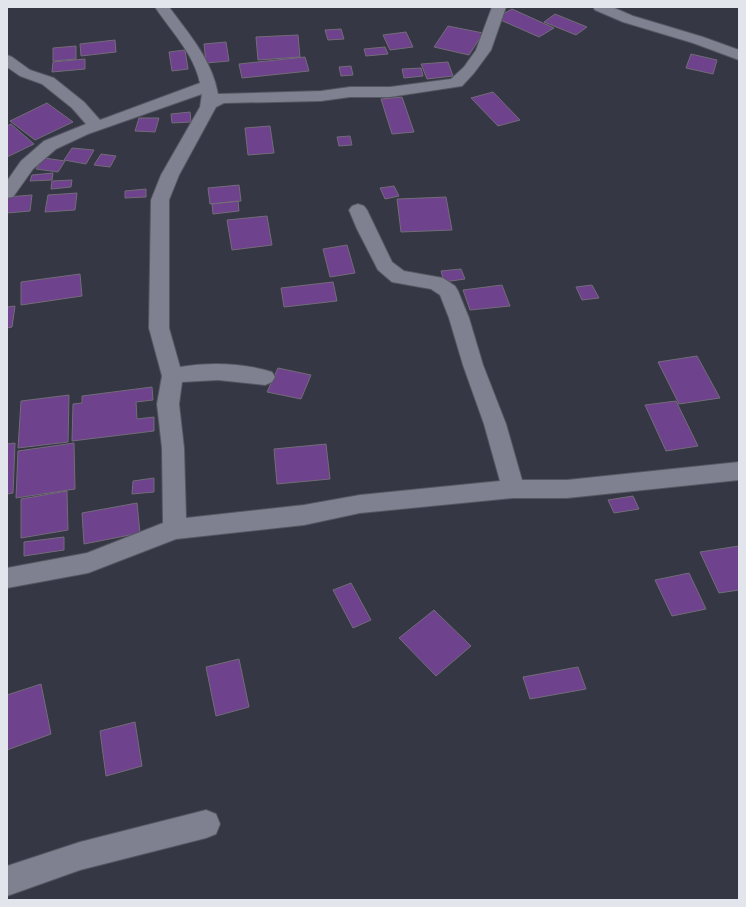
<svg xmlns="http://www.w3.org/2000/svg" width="746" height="907" viewBox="0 0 746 907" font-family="'Roboto Serif',serif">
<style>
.building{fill:#6e428c;stroke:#736c79}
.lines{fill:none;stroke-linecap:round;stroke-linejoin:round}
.minor-casing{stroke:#545661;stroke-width:2}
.minor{fill:#7f8190;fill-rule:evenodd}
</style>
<rect width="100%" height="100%" fill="#353744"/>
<path class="building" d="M 512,9 L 554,28 L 539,37 L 496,18 Z
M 555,14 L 587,27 L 576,35 L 544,22 Z
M 448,26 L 483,33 L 469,55 L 434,47 Z
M 341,29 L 344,39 L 328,40 L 325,30 Z
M 406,32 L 413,47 L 390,50 L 383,35 Z
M 298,35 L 300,57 L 258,60 L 256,37 Z
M 115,40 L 116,52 L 81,56 L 80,44 Z
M 226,42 L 229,61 L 206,63 L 204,44 Z
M 76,46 L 76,59 L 53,61 L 53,48 Z
M 385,47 L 388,54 L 366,56 L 364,49 Z
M 185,50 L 188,69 L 172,71 L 169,52 Z
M 691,54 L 717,60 L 713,74 L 686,68 Z
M 305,57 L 309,71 L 242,78 L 239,64 Z
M 85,59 L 85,69 L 52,72 L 53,62 Z
M 448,62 L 453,76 L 427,79 L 421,64 Z
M 351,66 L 353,75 L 341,76 L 339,67 Z
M 421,68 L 423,76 L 404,78 L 402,69 Z
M 493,92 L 520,120 L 498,126 L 471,98 Z
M 402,97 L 414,132 L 392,134 L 381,99 Z
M 47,103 L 73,122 L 35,140 L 10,121 Z
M 190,112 L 191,122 L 172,123 L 171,114 Z
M 139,118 L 159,118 L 155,132 L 135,131 Z
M 11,124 L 34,144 L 7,157 L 7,126 Z
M 270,126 L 274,153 L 248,155 L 245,128 Z
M 350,136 L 352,145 L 339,146 L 337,137 Z
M 72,148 L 94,150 L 86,164 L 64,160 Z
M 101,154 L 116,156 L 110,167 L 94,165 Z
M 44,158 L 65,161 L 58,172 L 36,169 Z
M 53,173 L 52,180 L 30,181 L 32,175 Z
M 72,180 L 71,187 L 51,189 L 52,181 Z
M 239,185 L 241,201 L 210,204 L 208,188 Z
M 394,186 L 399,196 L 385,199 L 380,188 Z
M 146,189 L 146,197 L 125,198 L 125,191 Z
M 77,193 L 75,210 L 45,212 L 48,195 Z
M 32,195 L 30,211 L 7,213 L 7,197 Z
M 446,197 L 452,230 L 401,232 L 397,199 Z
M 238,201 L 239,211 L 213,214 L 212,204 Z
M 267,216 L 272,245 L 232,250 L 227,220 Z
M 347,245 L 355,273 L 330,277 L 323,249 Z
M 461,269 L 465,279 L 444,282 L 441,271 Z
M 80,274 L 82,296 L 21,305 L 21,282 Z
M 333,282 L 337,301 L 284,307 L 281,288 Z
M 502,285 L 510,306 L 470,310 L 463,290 Z
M 592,285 L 599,298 L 582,300 L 576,287 Z
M 15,306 L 12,327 L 7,328 L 7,307 Z
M 697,356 L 720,398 L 679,404 L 658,362 Z
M 278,368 L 311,375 L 301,399 L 267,392 Z
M 152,387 L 153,400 L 136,402 L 137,419 L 154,417 L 154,431 L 72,441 L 73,404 L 82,403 L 82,396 Z
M 69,395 L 68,442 L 18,448 L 21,401 Z
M 676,401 L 698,446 L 666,451 L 645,405 Z
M 15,443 L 13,493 L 7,494 L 7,444 Z
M 74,443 L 75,489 L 16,498 L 18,451 Z
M 326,444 L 330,479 L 277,484 L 274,449 Z
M 154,478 L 154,492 L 132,494 L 133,481 Z
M 67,491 L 68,530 L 21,538 L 21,499 Z
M 633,496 L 639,509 L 614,513 L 608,500 Z
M 137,503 L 140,533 L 84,544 L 82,513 Z
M 64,537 L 64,550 L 24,556 L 24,542 Z
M 739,546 L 739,590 L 719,593 L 700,552 Z
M 689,573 L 706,609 L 672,616 L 655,580 Z
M 351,583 L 371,620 L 353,628 L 333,590 Z
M 434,610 L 471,646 L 436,676 L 399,638 Z
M 239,659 L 249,707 L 216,716 L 206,667 Z
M 578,667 L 586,689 L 530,699 L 523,677 Z
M 41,684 L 51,734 L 7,750 L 7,695 Z
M 135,722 L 142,766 L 106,776 L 100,731 Z"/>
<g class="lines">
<defs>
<path id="minor" d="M 155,7 L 169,7 C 189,34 212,60 218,94 L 321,91 L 350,87 L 390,87 L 451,79 L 464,67 L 476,50 L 492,7 L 506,7 L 491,50 L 474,73 L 462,86 L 390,97 L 350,97 L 321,101 L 224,103 L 216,107 L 179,175 L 169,200 L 169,328 L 180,367 C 209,362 244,363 272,372 L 275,377 L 272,382 L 265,385 L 218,380 L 182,382 L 179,404 L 184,448 L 186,518 L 304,505 L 360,495 L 500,481 L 484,424 L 463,365 L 449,318 L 440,295 L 431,289 L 392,282 L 378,270 L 357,229 L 349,210 L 352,206 L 358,204 L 364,206 L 367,210 L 392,262 L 404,271 L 443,278 L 455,286 L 458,291 L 469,318 L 483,365 L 506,424 L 522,480 L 567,480 L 739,462 L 739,480 L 567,498 L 513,498 L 360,513 L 304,525 L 176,539 L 88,573 L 7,588 L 7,568 L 87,553 L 163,523 L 162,448 L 157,404 L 162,376 L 149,328 L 151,200 L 161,175 L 200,107 L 202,94 L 88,134 L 56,149 L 33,169 L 13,197 L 7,198 L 7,181 L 21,161 L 44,141 L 86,124 L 72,108 L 42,84 L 20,76 L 7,67 L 7,55 L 12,57 L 30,70 L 54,78 L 84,102 L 100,120 L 200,83 C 194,54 171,31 155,7 Z
M 593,7 L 612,7 L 633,16 L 703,37 L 739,50 L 739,60 L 693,43 L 623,22 L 595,10 Z
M 206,810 L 216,814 L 220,824 L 216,834 L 206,838 L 80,870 L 7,896 L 7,866 L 80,842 Z"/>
</defs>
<use href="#minor" class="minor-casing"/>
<use href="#minor" class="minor"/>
</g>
<rect width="746" height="907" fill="none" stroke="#e3e5ed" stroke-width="16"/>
</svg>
